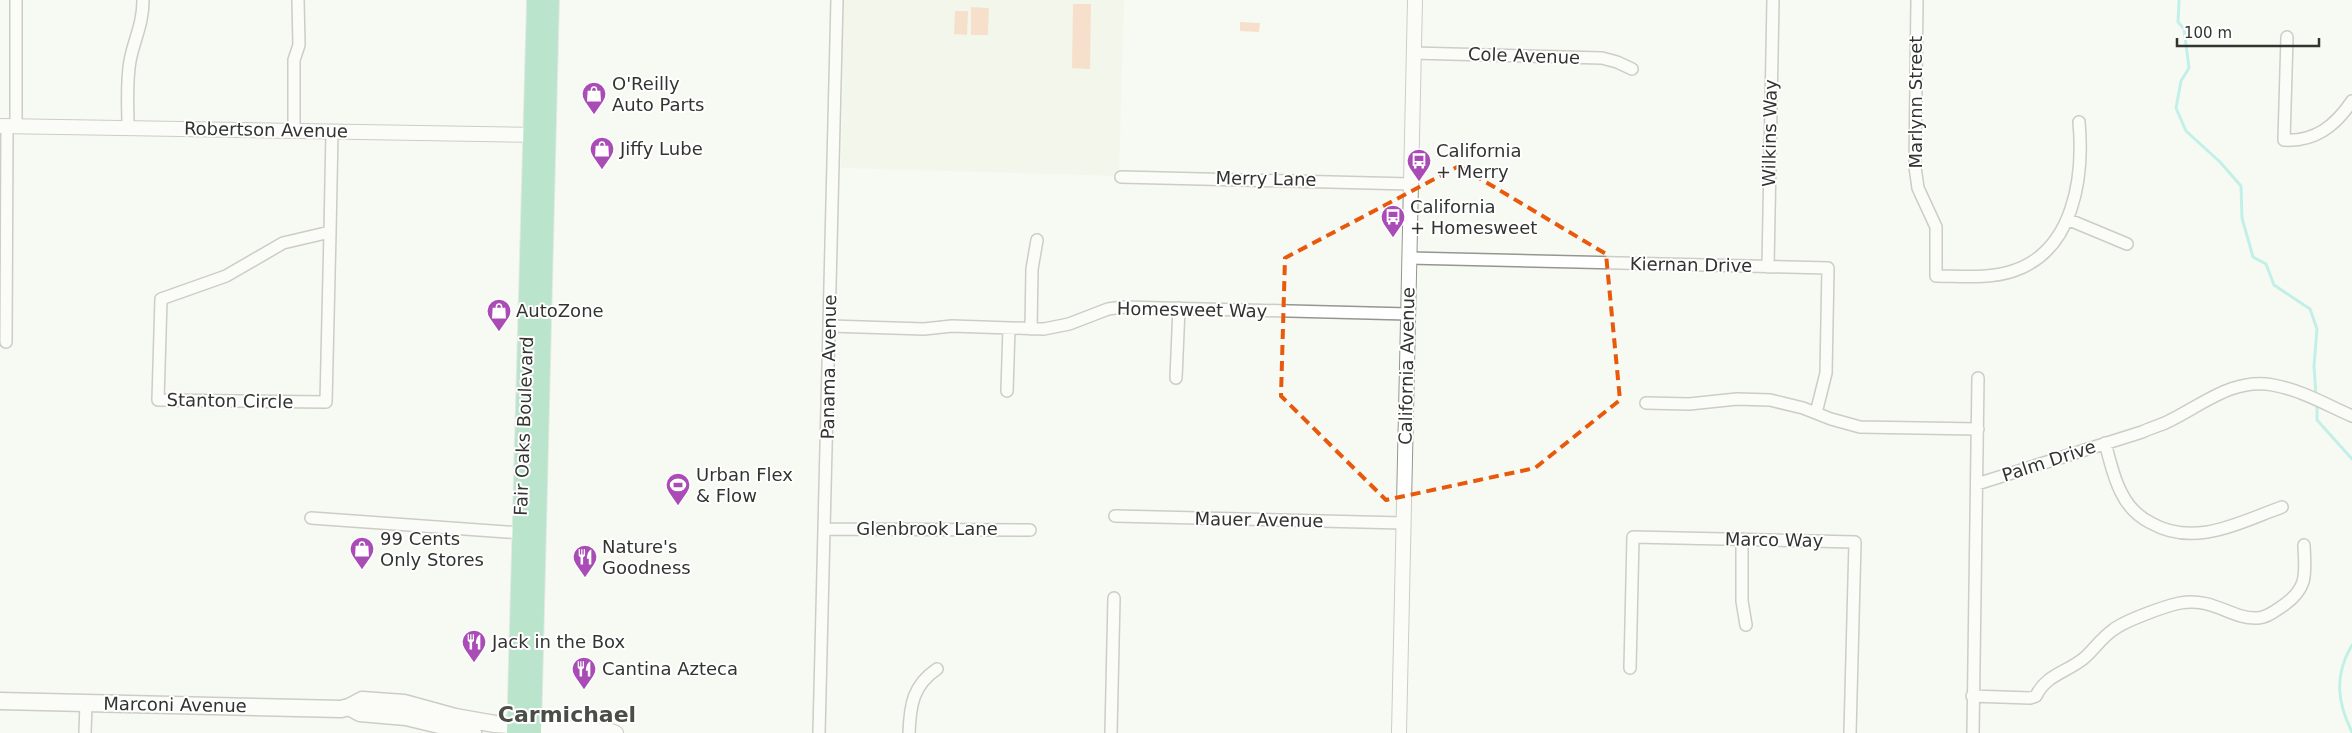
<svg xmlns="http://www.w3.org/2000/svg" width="2352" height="733" viewBox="0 0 2352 733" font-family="'DejaVu Sans',sans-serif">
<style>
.built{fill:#ecf1e2}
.green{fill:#f3c29e}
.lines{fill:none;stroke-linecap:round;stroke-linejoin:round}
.stream{stroke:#81e5db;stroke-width:3}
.minor-casing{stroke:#949790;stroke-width:14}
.tertiary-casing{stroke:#949790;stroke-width:16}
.secondary-casing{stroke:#949790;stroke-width:19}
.primary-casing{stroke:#d6d6d6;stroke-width:20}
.minor{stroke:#fff;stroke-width:11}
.tertiary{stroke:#fff;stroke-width:14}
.secondary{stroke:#fff;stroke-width:16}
.primary{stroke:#71cba1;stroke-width:18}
.marked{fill:none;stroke:#e8590c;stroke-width:4;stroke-dasharray:10 6;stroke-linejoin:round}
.labels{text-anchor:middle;stroke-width:4;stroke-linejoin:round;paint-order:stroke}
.street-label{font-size:18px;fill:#333431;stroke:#fff}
.poi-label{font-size:18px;fill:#333431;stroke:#fff;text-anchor:start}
.district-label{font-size:22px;font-weight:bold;fill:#4b4d47;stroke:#fff}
</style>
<rect width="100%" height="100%" fill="#f7faf2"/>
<path class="built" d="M 844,0 L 1124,0 L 1119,176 L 841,168 Z"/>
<path class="green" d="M 1073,4 L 1091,4 L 1090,69 L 1072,68 Z
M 971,7 L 989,8 L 988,35 L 971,35 Z
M 955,11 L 968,11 L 967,35 L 954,34 Z
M 1240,22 L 1260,23 L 1259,32 L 1240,31 Z"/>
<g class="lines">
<path class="stream" d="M 2179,0 L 2178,22 L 2184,29 L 2189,68 L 2181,81 L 2176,108 L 2186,131 L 2220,162 L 2241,186 L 2242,218 L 2253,257 L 2266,264 L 2274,285 L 2310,309 L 2317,329 L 2314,366 L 2316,396
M 2317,402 L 2317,420 L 2352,459
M 2352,645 C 2334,675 2337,702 2352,732"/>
<defs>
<path id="minor" d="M 1917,0 L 1915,167 L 1918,188 L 1936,227 L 1936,276 C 1961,276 1989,279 2013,271 C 2074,251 2084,177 2079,122
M 2287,37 L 2284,140 C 2315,142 2335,126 2352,101
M 1413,53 L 1602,58 L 1617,62 L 1632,69
M 16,126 L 16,0
M 128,128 C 128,106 126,83 130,61 C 134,39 143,25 143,0
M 294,131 L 294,60 L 299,45 L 298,0
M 1121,177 L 1410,184
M 2067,219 L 2127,244
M 330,232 L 326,402 L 158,400 L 161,299 L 226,276 L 283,243 Z
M 330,232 L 332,132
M 1409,258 L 1828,268 L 1826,373 L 1816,413
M 1768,267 L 1773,0
M 830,326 L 924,329 L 952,326 L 1044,329 L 1069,324 L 1108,309 L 1123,307 L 1408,314
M 1031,329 L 1032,269 L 1037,240
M 6,342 L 7,126
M 1176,378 L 1179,308
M 1007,391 L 1009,328
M 1646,403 L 1689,404 L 1737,399 L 1770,400 L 1803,408 L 1831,419 L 1860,427 L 1978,429
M 2105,443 C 2110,460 2113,478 2122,494 C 2128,506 2139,517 2151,523 C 2195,548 2240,522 2282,507
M 1977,484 L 2142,432 C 2150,428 2159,426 2167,422 C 2201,406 2233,377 2273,385 C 2301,390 2327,405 2352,416
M 1115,516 L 1403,523
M 311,518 L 522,533
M 825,529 L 1030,530
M 1742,539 L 1742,601 L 1746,625
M 1630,668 L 1633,537 L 1855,542 L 1850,733
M 1972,696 L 2030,698 L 2036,696 C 2046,675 2065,673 2083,659 C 2093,651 2101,638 2113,630 C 2124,621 2165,606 2180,603 C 2213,597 2231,619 2257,618 C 2267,618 2276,610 2284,605 C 2309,587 2305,573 2304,545
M 85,733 L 86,703
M 819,733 L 837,0
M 909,733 C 910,705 913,685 937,669
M 1111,733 L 1114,598
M 1973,733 L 1978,378"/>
<path id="tertiary" d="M 0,126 L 542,135
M 532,726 L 611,731 L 616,733
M 1399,733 L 1415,0"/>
<path id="secondary" d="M 0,701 L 341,709 L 349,707 L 362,700 L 404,703 L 455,717 L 495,724 L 528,726
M 349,707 L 360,713 L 406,717 L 473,733"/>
<path id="primary" d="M 516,733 L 536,0
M 532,733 L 550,0"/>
</defs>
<use href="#minor" class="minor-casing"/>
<use href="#tertiary" class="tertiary-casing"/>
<use href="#secondary" class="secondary-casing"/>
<use href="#primary" class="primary-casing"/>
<use href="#minor" class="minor"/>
<use href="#tertiary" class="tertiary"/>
<use href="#secondary" class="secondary"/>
<use href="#primary" class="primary"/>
</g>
<path d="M0 0H2352V733H0ZM 1459,166 L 1606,254 L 1620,400 L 1535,468 L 1386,500 L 1281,396 L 1285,258 Z" fill="#f7faf2" fill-opacity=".55" fill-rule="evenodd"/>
<path class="marked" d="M 1459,166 L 1606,254 L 1620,400 L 1535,468 L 1386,500 L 1281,396 L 1285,258 Z"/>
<defs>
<symbol id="shop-pin" viewBox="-11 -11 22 30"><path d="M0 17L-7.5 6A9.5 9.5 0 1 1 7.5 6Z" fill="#a94cb5" stroke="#fff"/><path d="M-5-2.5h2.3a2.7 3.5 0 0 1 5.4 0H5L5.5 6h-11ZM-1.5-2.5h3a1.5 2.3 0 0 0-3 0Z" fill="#fff"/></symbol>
<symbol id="bus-pin" viewBox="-11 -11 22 30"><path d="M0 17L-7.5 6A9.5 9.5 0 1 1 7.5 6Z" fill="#a94cb5" stroke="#fff"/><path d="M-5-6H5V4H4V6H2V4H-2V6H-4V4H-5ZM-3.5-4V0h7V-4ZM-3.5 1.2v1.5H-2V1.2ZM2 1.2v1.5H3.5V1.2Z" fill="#fff"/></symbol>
<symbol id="stadium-pin" viewBox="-11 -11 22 30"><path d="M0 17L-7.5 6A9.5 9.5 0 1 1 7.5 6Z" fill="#a94cb5" stroke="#fff"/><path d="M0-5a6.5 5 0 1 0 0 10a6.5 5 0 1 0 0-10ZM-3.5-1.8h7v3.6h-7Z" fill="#fff"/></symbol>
<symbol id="restaurant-pin" viewBox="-11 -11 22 30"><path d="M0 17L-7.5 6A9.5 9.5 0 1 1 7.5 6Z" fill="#a94cb5" stroke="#fff"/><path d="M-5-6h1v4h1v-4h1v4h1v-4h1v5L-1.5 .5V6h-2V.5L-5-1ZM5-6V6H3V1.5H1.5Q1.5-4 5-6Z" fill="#fff"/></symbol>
</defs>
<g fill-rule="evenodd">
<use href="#shop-pin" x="580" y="80" width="28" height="38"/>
<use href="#shop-pin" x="588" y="135" width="28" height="38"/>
<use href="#bus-pin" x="1405" y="147" width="28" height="38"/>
<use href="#bus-pin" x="1379" y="203" width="28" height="38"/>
<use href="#shop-pin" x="485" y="297" width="28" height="38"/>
<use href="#stadium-pin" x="664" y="471" width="28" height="38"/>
<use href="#shop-pin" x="348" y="535" width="28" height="38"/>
<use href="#restaurant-pin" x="571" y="543" width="28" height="38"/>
<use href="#restaurant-pin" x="460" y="628" width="28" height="38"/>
<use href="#restaurant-pin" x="570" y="655" width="28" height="38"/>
</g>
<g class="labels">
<g class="street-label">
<text transform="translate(1524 56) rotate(2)" y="6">Cole Avenue</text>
<text transform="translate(1916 102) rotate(-90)" y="6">Marlynn Street</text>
<text transform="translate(266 130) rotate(1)" y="6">Robertson Avenue</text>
<text transform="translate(1770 133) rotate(-89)" y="6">Wilkins Way</text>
<text transform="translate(1266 179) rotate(1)" y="6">Merry Lane</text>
<text transform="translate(1691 265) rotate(1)" y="6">Kiernan Drive</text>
<text transform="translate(1192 310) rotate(1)" y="6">Homesweet Way</text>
<text transform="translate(1407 366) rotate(-89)" y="6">California Avenue</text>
<text transform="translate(829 367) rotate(-89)" y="6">Panama Avenue</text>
<text transform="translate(230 401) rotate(1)" y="6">Stanton Circle</text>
<text transform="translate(524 426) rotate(-88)" y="6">Fair Oaks Boulevard</text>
<text transform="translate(2049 461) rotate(-18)" y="6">Palm Drive</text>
<text transform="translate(1259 520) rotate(1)" y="6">Mauer Avenue</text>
<text x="927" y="535">Glenbrook Lane</text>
<text transform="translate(1774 540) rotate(1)" y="6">Marco Way</text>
<text transform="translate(175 705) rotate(1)" y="6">Marconi Avenue</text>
</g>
<g class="poi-label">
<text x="612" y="90">O'Reilly<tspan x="612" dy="21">Auto Parts</tspan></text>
<text x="620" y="155">Jiffy Lube</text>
<text x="1436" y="157">California<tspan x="1436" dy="21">+ Merry</tspan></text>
<text x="1410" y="213">California<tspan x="1410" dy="21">+ Homesweet</tspan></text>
<text x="516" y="317">AutoZone</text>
<text x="696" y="481">Urban Flex<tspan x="696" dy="21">&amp; Flow</tspan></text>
<text x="380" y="545">99 Cents<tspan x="380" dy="21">Only Stores</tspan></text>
<text x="602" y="553">Nature's<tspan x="602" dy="21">Goodness</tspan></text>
<text x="492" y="648">Jack in the Box</text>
<text x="602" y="675">Cantina Azteca</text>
</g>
<g class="district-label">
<text x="567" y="722">Carmichael</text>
</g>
</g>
<path d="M2177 38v8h142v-8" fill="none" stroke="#333431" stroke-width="2.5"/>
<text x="2184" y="38" font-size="15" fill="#333431" stroke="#ffffff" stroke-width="4" paint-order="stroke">100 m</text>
</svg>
